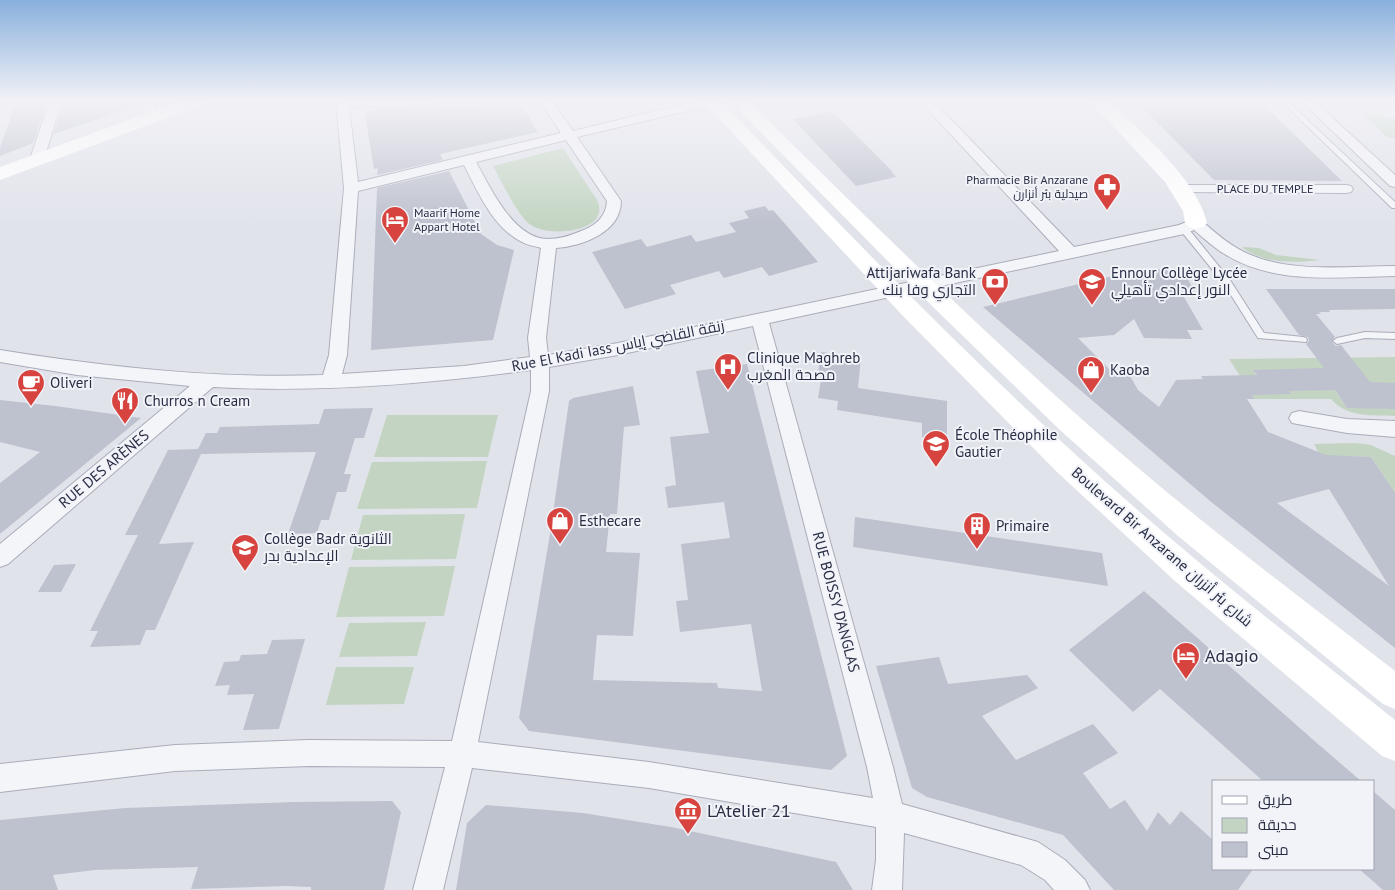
<svg xmlns="http://www.w3.org/2000/svg" width="1395" height="890" viewBox="0 0 1395 890" font-family="'PT Sans',Cairo,sans-serif">
<style>
.green{fill:#c3d5c2;fill-rule:evenodd}
.building{fill:#bec1ce;fill-rule:evenodd}
.lines{fill:none;stroke-linecap:round;stroke-linejoin:round}
.lane-casing{stroke:#aaacb9;stroke-width:2}
.street-casing{stroke:#aaacb9;stroke-width:2}
.lane{fill:#f4f5f9;fill-rule:evenodd}
.street{fill:#f4f5f9;fill-rule:evenodd}
.secondary{fill:#fff;fill-rule:evenodd}
.labels{text-anchor:middle;stroke-width:4;stroke-linejoin:round;paint-order:stroke}
.far-poi-label{font-size:12px;fill:#282d44;stroke:#f1f3f8;text-anchor:end}
.far-street-label{font-size:12px;fill:#282d44;stroke:#f1f3f8}
.poi-label{font-size:15px;fill:#282d44;stroke:#f1f3f8;text-anchor:start}
.street-label{font-size:15px;fill:#282d44;stroke:#f1f3f8}
.near-poi-label{font-size:18px;fill:#282d44;stroke:#f1f3f8;text-anchor:start}
</style>
<rect width="100%" height="100%" fill="#e1e3eb"/>
<path class="green" d="M 1364,112 L 1395,119 L 1395,139 L 1387,137 L 1365,116 Z
M 563,148 L 597,200 C 612,232 549,238 531,225 C 518,217 501,180 493,166 Z
M 1243,247 L 1259,248 L 1276,255 L 1320,260 C 1294,263 1265,264 1243,248 Z
M 1395,357 L 1395,383 L 1391,383 L 1395,389 L 1395,416 C 1373,415 1347,418 1331,399 L 1255,399 L 1229,359 ZM 1253,370 L 1310,390 L 1289,391 L 1290,394 L 1267,391 ZM 1329,382 L 1360,382 L 1347,408 Z
M 387,415 L 498,415 L 488,457 L 374,457 Z
M 1356,443 L 1371,445 L 1395,456 L 1395,511 L 1318,452 L 1314,444 ZM 1340,456 L 1371,457 L 1389,484 Z
M 487,461 L 477,508 L 357,509 L 372,462 Z
M 465,514 L 456,559 L 351,560 L 363,515 Z
M 455,566 L 444,616 L 336,617 L 349,567 Z
M 426,622 L 417,656 L 339,657 L 349,623 Z
M 336,667 L 414,667 L 404,704 L 326,705 Z"/>
<path class="building" d="M 17,100 L 48,100 L 34,141 L 31,144 L 0,156 L 0,148 Z
M 64,100 L 143,100 L 142,104 L 54,134 Z
M 1135,100 L 1259,100 L 1342,181 L 1214,180 Z
M 521,105 L 538,132 L 440,154 L 443,160 L 377,175 L 378,168 L 374,169 L 365,114 L 372,109 Z
M 832,111 L 892,171 L 891,171 L 896,177 L 856,186 L 793,119 Z
M 449,171 L 481,234 L 497,245 L 514,250 L 493,340 L 371,350 L 377,188 Z
M 765,206 L 769,211 L 773,210 L 818,262 L 769,276 L 762,267 L 724,278 L 719,271 L 670,285 L 676,294 L 625,309 L 592,252 L 641,239 L 647,247 L 691,235 L 696,242 L 736,232 L 729,223 L 749,218 L 744,211 Z
M 1154,269 L 1182,269 L 1194,290 L 1180,290 L 1203,330 L 1187,330 L 1192,339 L 1144,338 L 1134,319 L 1114,335 L 1078,338 L 1114,374 L 1129,374 L 1138,390 L 1159,407 L 1176,380 L 1203,379 L 1201,376 L 1257,375 L 1253,370 L 1324,368 L 1306,344 L 1309,341 L 1308,337 L 1299,335 L 1266,289 L 1395,289 L 1395,309 L 1329,310 L 1330,312 L 1319,312 L 1321,314 L 1316,314 L 1335,337 L 1332,342 L 1336,346 L 1341,345 L 1370,382 L 1395,383 L 1395,409 L 1347,408 L 1335,390 L 1289,391 L 1291,394 L 1252,395 L 1255,399 L 1247,399 L 1268,432 L 1326,455 L 1371,457 L 1395,493 L 1395,648 L 1210,501 L 983,307 L 1121,274 L 1157,275 ZM 1329,489 L 1389,586 L 1277,503 Z
M 821,352 L 861,357 L 858,388 L 947,401 L 947,441 L 922,437 L 922,423 L 837,410 L 838,401 L 818,398 L 822,374 L 818,373 Z
M 747,364 L 847,756 L 831,770 L 529,731 L 519,718 L 550,534 L 569,401 L 573,398 L 633,386 L 640,425 L 624,427 L 617,514 L 610,514 L 606,552 L 640,553 L 633,636 L 597,635 L 593,680 L 717,683 L 718,688 L 762,691 L 751,624 L 680,632 L 676,601 L 688,600 L 681,544 L 730,538 L 724,502 L 668,508 L 665,487 L 676,485 L 670,437 L 709,433 L 696,371 Z
M 0,400 L 55,406 L 141,418 L 0,534 L 0,483 L 40,452 L 0,442 Z
M 373,408 L 364,438 L 355,438 L 344,474 L 351,474 L 346,492 L 337,492 L 329,520 L 321,520 L 317,533 L 288,534 L 316,452 L 201,454 L 159,544 L 194,542 L 155,630 L 146,630 L 140,645 L 90,647 L 98,631 L 90,631 L 138,535 L 125,535 L 168,450 L 198,449 L 206,433 L 217,433 L 220,427 L 319,424 L 324,409 Z
M 855,517 L 1102,553 L 1108,586 L 853,547 Z
M 76,564 L 61,592 L 38,592 L 54,565 Z
M 1144,591 L 1318,744 L 1361,781 L 1263,781 L 1160,689 L 1133,712 L 1069,650 Z
M 305,639 L 279,729 L 243,730 L 254,694 L 227,695 L 230,685 L 215,686 L 224,662 L 239,661 L 241,655 L 267,654 L 272,640 Z
M 939,657 L 948,684 L 1027,675 L 1038,688 L 982,716 L 1016,760 L 1093,724 L 1118,753 L 1083,773 L 1110,809 L 1125,800 L 1147,831 L 1158,812 L 1170,825 L 1181,811 L 1214,841 L 1214,869 L 1253,869 L 1238,890 L 1114,890 L 1063,835 L 927,797 L 912,788 L 876,666 Z
M 1374,792 L 1395,810 L 1395,890 L 1383,890 L 1359,869 L 1374,869 Z
M 392,801 L 401,812 L 384,890 L 311,890 L 311,887 L 286,886 L 191,889 L 198,867 L 95,870 L 53,875 L 58,890 L 0,890 L 0,820 L 125,808 L 294,802 Z
M 486,805 L 583,813 L 671,827 L 836,862 L 853,890 L 456,890 L 467,823 Z"/>
<g class="lines">
<defs>
<path id="lane" d="M 1280,100 L 1286,100 L 1395,202 L 1395,208 L 1392,208 Z
M 1181,227 L 1187,227 L 1230,280 L 1264,333 L 1303,337 L 1306,338 L 1307,340 L 1306,342 L 1258,338 L 1224,284 L 1181,231 Z
M 1365,332 L 1395,333 L 1395,339 L 1365,338 L 1337,344 L 1333,341 L 1337,338 Z"/>
<path id="street" d="M 50,100 L 62,100 L 44,159 L 37,163 L 30,159 Z
M 145,100 L 157,100 L 154,119 L 144,119 L 142,116 Z
M 336,100 L 443,100 L 437,104 L 349,107 L 358,182 L 561,133 L 539,100 L 551,100 L 573,131 L 701,100 L 722,100 L 721,103 L 577,137 L 621,201 C 621,232 583,246 556,248 L 546,338 L 548,355 L 618,343 L 1059,251 L 919,100 L 932,100 L 1074,247 L 1179,225 L 1196,218 L 1201,220 C 1214,232 1228,244 1244,252 C 1289,274 1346,266 1395,266 L 1395,276 C 1341,277 1276,285 1228,256 C 1215,249 1205,239 1194,230 L 1184,234 L 769,323 L 893,767 L 902,804 L 1038,842 L 1065,860 L 1085,880 L 1090,890 L 1054,890 L 1045,880 L 1021,865 L 904,833 L 902,890 L 872,890 L 876,860 L 876,827 L 649,788 L 472,768 L 443,890 L 413,890 L 445,767 L 309,766 L 175,771 L 0,792 L 0,764 L 175,745 L 309,740 L 452,741 L 531,391 L 531,370 C 426,384 319,393 213,387 L 8,564 L 0,567 L 0,544 L 190,386 L 77,375 L 0,362 L 0,350 C 107,367 215,379 323,375 L 329,355 L 344,188 ZM 566,140 L 607,201 C 606,217 595,226 581,231 C 570,236 559,239 547,239 C 513,238 490,187 476,162 ZM 464,165 C 478,192 493,228 522,242 C 527,245 535,246 541,248 L 528,338 L 530,357 L 464,366 L 342,374 L 347,355 L 358,191 ZM 753,326 L 867,767 L 873,798 L 649,762 L 478,742 L 549,391 L 549,367 L 618,355 Z
M 1300,100 L 1313,100 L 1395,175 L 1395,187 L 1390,186 Z
M 1183,185 L 1346,185 L 1351,186 L 1353,189 L 1351,192 L 1346,193 L 1178,192 L 1176,189 L 1178,186 Z
M 1299,411 L 1347,419 L 1395,421 L 1395,437 L 1347,433 L 1292,423 L 1289,418 L 1292,413 Z"/>
</defs>
<use href="#lane" class="lane-casing"/>
<use href="#street" class="street-casing"/>
<use href="#lane" class="lane"/>
<use href="#street" class="street"/>
<path class="secondary" d="M 183,100 L 208,100 L 205,104 L 0,180 L 0,167 Z
M 702,100 L 720,100 C 836,221 952,342 1076,455 C 1178,549 1287,634 1395,720 L 1395,761 L 1382,756 L 1176,582 L 1057,472 L 903,316 Z
M 729,100 L 748,100 C 868,219 988,338 1116,449 C 1206,527 1301,598 1395,671 L 1395,709 L 1383,704 L 1178,536 L 1060,430 L 935,309 Z
M 1089,100 L 1108,100 C 1139,130 1198,180 1207,223 L 1203,227 L 1196,229 L 1189,227 L 1185,223 L 1183,211 L 1165,182 Z"/>
</g>
<linearGradient id="sky" x2="0" y2="1"><stop stop-color="#89b0dd"/><stop offset="0.45" stop-color="#f2f2f6"/><stop offset="1" stop-color="#f2f2f6" stop-opacity="0"/></linearGradient>
<rect width="1395" height="224" fill="url(#sky)"/>
<defs>
<symbol id="pharmacy-pin" viewBox="-11 -11 22 30"><path d="M0 17L-7.5 6A9.5 9.5 0 1 1 7.5 6Z" fill="#d7443f" stroke="#f1f3f8"/><path d="M-2-6h4v4h4v4h-4v4h-4v-4h-4v-4h4Z" fill="#fff"/></symbol>
<symbol id="hotel-pin" viewBox="-11 -11 22 30"><path d="M0 17L-7.5 6A9.5 9.5 0 1 1 7.5 6Z" fill="#d7443f" stroke="#f1f3f8"/><path d="M-6-4.5h1.5V1H6V5H4.5V3h-9V5H-6ZM-4 0a1.8 1.8 0 1 1 3.6 0ZM.5 0V-2.5h3Q6-2.5 6 0Z" fill="#fff"/></symbol>
<symbol id="bank-pin" viewBox="-11 -11 22 30"><path d="M0 17L-7.5 6A9.5 9.5 0 1 1 7.5 6Z" fill="#d7443f" stroke="#f1f3f8"/><path d="M-6-4H6V4H-6ZM0-2.3a2.3 2.3 0 1 0 0 4.6a2.3 2.3 0 1 0 0-4.6Z" fill="#fff"/></symbol>
<symbol id="school-pin" viewBox="-11 -11 22 30"><path d="M0 17L-7.5 6A9.5 9.5 0 1 1 7.5 6Z" fill="#d7443f" stroke="#f1f3f8"/><path d="M0-5L7-2L0 1L-7-2ZM-4 1L0 2.5L4 1V4Q0 6-4 4Z" fill="#fff"/></symbol>
<symbol id="hospital-pin" viewBox="-11 -11 22 30"><path d="M0 17L-7.5 6A9.5 9.5 0 1 1 7.5 6Z" fill="#d7443f" stroke="#f1f3f8"/><path d="M-5-5h3v3.5h4V-5h3V5h-3V1.5h-4V5h-3Z" fill="#fff"/></symbol>
<symbol id="shop-pin" viewBox="-11 -11 22 30"><path d="M0 17L-7.5 6A9.5 9.5 0 1 1 7.5 6Z" fill="#d7443f" stroke="#f1f3f8"/><path d="M-5-2.5h2.3a2.7 3.5 0 0 1 5.4 0H5L5.5 6h-11ZM-1.5-2.5h3a1.5 2.3 0 0 0-3 0Z" fill="#fff"/></symbol>
<symbol id="cafe-pin" viewBox="-11 -11 22 30"><path d="M0 17L-7.5 6A9.5 9.5 0 1 1 7.5 6Z" fill="#d7443f" stroke="#f1f3f8"/><path d="M-5.5-4.5H6V0H3Q3 3.5 0 3.5H-2.5Q-5.5 3.5-5.5 0ZM3-3.2v2h1.7v-2ZM-6 4.5H4V6H-6Z" fill="#fff"/></symbol>
<symbol id="restaurant-pin" viewBox="-11 -11 22 30"><path d="M0 17L-7.5 6A9.5 9.5 0 1 1 7.5 6Z" fill="#d7443f" stroke="#f1f3f8"/><path d="M-5-6h1v4h1v-4h1v4h1v-4h1v5L-1.5 .5V6h-2V.5L-5-1ZM5-6V6H3V1.5H1.5Q1.5-4 5-6Z" fill="#fff"/></symbol>
<symbol id="building-pin" viewBox="-11 -11 22 30"><path d="M0 17L-7.5 6A9.5 9.5 0 1 1 7.5 6Z" fill="#d7443f" stroke="#f1f3f8"/><path d="M-4-6H4V6H1V3H-1V6H-4ZM-2.5-4.3h1.7v1.8h-1.7ZM.8-4.3h1.7v1.8H.8ZM-2.5-1h1.7V.8h-1.7ZM.8-1h1.7V.8H.8Z" fill="#fff"/></symbol>
<symbol id="museum-pin" viewBox="-11 -11 22 30"><path d="M0 17L-7.5 6A9.5 9.5 0 1 1 7.5 6Z" fill="#d7443f" stroke="#f1f3f8"/><path d="M0-6L6-3V-2H-6V-3ZM-5-1h2V3h-2ZM-1-1h2V3h-2ZM3-1h2V3H3ZM-6 4H6V6H-6Z" fill="#fff"/></symbol>
</defs>
<g fill-rule="evenodd">
<use href="#pharmacy-pin" x="1091" y="171" width="32" height="43"/>
<use href="#hotel-pin" x="379" y="204" width="32" height="43"/>
<use href="#bank-pin" x="979" y="266" width="32" height="43"/>
<use href="#school-pin" x="1076" y="266" width="32" height="43"/>
<use href="#hospital-pin" x="712" y="351" width="32" height="43"/>
<use href="#shop-pin" x="1075" y="354" width="32" height="43"/>
<use href="#cafe-pin" x="15" y="367" width="32" height="43"/>
<use href="#restaurant-pin" x="109" y="385" width="32" height="43"/>
<use href="#school-pin" x="920" y="428" width="32" height="43"/>
<use href="#shop-pin" x="544" y="505" width="32" height="43"/>
<use href="#building-pin" x="961" y="510" width="32" height="43"/>
<use href="#school-pin" x="229" y="532" width="32" height="43"/>
<use href="#hotel-pin" x="1170" y="640" width="32" height="43"/>
<use href="#museum-pin" x="672" y="795" width="32" height="43"/>
</g>
<g class="labels">
<g class="far-poi-label">
<text x="1088" y="184">Pharmacie Bir Anzarane<tspan x="1088" dy="14">صيدلية بئر أنزارن</tspan></text>
<text x="414" y="217" text-anchor="start">Maarif Home<tspan x="414" dy="14">Appart Hotel</tspan></text>
</g>
<g class="far-street-label">
<text x="1265" y="193">PLACE DU TEMPLE</text>
</g>
<g class="poi-label">
<text x="976" y="278" text-anchor="end">Attijariwafa Bank<tspan x="976" dy="17">التجاري وفا بنك</tspan></text>
<text x="1111" y="278">Ennour Collège Lycée<tspan x="1111" dy="17">النور إعدادي تأهيلي</tspan></text>
<text x="747" y="363">Clinique Maghreb<tspan x="747" dy="17">مصحة المغرب</tspan></text>
<text x="1110" y="375">Kaoba</text>
<text x="50" y="388">Oliveri</text>
<text x="144" y="406">Churros n Cream</text>
<text x="955" y="440">École Théophile<tspan x="955" dy="17">Gautier</tspan></text>
<text x="579" y="526">Esthecare</text>
<text x="996" y="531">Primaire</text>
<text x="264" y="544">Collège Badr الثانوية<tspan x="264" dy="17">الإعدادية بدر</tspan></text>
</g>
<g class="street-label">
<text transform="translate(618 346) rotate(-11)" y="5">Rue El Kadi Iass زنقة القاضي إياس</text>
<text transform="translate(104 469) rotate(-40)" y="5">RUE DES ARÈNES</text>
<text transform="translate(1162 547) rotate(41)" y="5">Boulevard Bir Anzarane شارع بئر أنزران</text>
<text transform="translate(836 602) rotate(75)" y="5">RUE BOISSY D’ANGLAS</text>
</g>
<g class="near-poi-label">
<text x="1205" y="662">Adagio</text>
<text x="707" y="817">L'Atelier 21</text>
</g>
</g>
<rect x="1212" y="780" width="162" height="90" fill="#f1f3f8" stroke="#a1a4b0"/>
<rect x="1222" y="796" width="25" height="8" fill="#ffffff" stroke="#a1a4b0"/>
<text x="1258" y="805" font-size="15" fill="#282d44">طريق</text>
<rect x="1222" y="818" width="25" height="15" fill="#c3d5c2" stroke="#a1a4b0"/>
<text x="1258" y="830" font-size="15" fill="#282d44">حديقة</text>
<rect x="1222" y="842" width="25" height="15" fill="#bec1ce" stroke="#a1a4b0"/>
<text x="1258" y="855" font-size="15" fill="#282d44">مبنى</text>
</svg>
